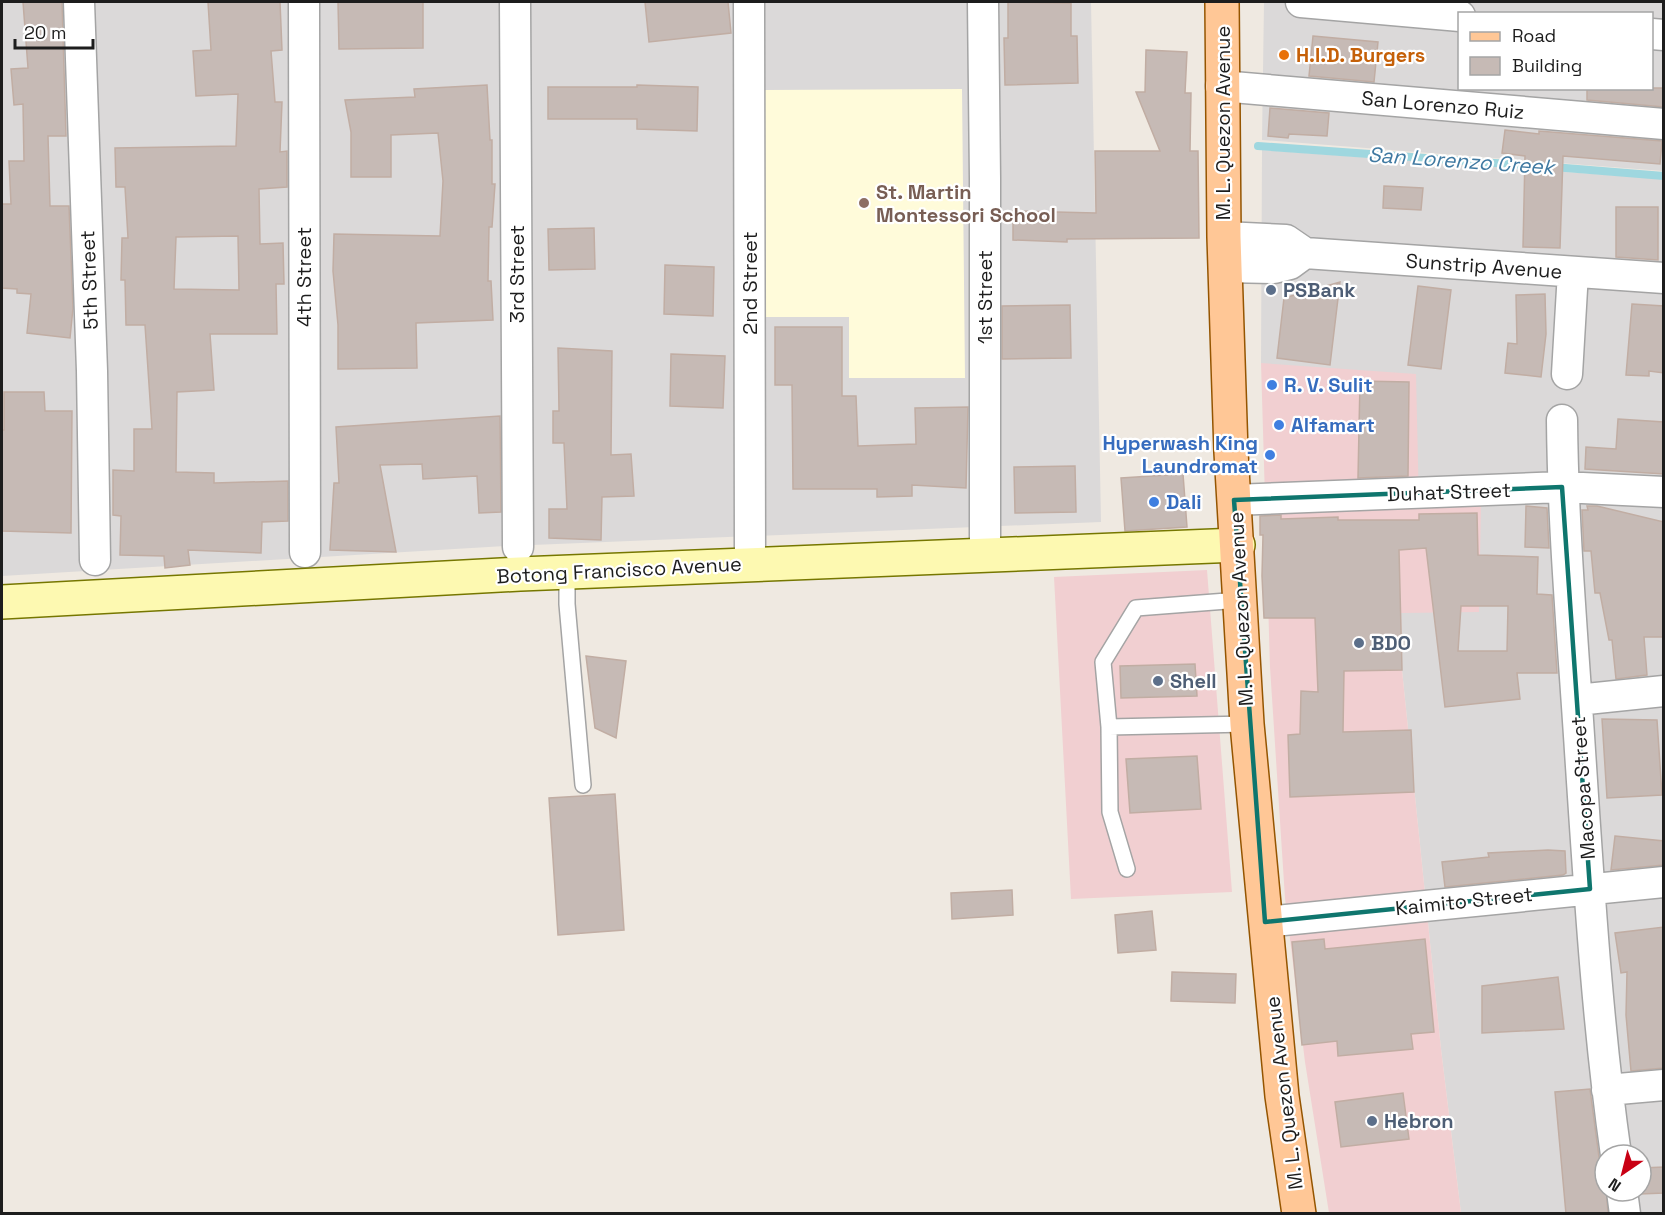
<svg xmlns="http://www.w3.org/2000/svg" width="1665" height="1215" viewBox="0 0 1665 1215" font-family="'Space Grotesk',sans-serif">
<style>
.residential{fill:#dbd9d9;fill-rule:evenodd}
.commercial{fill:#f1cfd1}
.education{fill:#fffbda}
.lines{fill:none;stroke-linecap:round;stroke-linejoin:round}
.stream{stroke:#9fd7df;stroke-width:8}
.building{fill:#c6bab5;stroke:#c1ada3;stroke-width:1.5;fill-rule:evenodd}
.lane-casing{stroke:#a4a4a4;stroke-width:18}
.street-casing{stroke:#a4a4a4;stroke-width:33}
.secondary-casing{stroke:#767700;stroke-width:36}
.primary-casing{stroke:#955500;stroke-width:36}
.lane{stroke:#fff;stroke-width:15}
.street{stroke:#fff;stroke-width:30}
.secondary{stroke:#fdf9b1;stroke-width:33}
.primary{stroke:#ffc796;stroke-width:33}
.marked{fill:none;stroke:#0f766e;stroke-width:4.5;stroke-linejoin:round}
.food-dot{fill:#e8710a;stroke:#fff;stroke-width:2}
.education-dot{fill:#8d6e63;stroke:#fff;stroke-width:2}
.service-dot{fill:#5c6f8a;stroke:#fff;stroke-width:2}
.shop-dot{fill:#3f7fe0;stroke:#fff;stroke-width:2}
.labels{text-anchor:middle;stroke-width:4.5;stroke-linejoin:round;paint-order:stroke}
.food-label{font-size:20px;font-weight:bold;fill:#c56008;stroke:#fff;text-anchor:start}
.street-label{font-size:20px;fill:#1d1d1d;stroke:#fff}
.education-label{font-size:20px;font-weight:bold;fill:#785e54;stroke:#fff;text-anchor:start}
.service-label{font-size:20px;font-weight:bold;fill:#4e5e75;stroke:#fff;text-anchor:start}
.shop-label{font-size:20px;font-weight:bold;fill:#366cbe;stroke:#fff;text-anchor:start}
.water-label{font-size:21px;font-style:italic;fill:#3f79a1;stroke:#fff}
</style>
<rect width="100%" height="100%" fill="#efe9e1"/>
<path class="residential" d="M 2,2 L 1091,2 L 1101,522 L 505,546 L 2,576 Z
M 1264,2 L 1663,2 L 1663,171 L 1262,140 ZM 1460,14 L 1652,14 L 1652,88 L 1460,88 Z
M 1262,150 L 1663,179 L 1663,1213 L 1461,1213 L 1441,1049 L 1402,670 L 1401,612 L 1481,505 L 1419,507 L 1261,363 ZM 1605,1155 L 1641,1155 L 1641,1191 L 1605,1191 Z"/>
<path class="commercial" d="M 1261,363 L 1416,374 L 1419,507 L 1481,505 L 1479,612 L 1401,613 L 1402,670 L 1441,1049 L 1461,1213 L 1329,1213 L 1305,1062 L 1285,898 L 1270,667 Z
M 1207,570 L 1232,892 L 1071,899 L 1054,577 Z"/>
<path class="education" d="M 962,89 L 965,378 L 849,378 L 849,317 L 766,317 L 764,90 Z"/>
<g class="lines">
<path class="stream" d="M 1258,146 L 1535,166
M 1553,167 L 1664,176"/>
</g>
<path class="building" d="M 23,2 L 62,2 L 66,136 L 48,136 L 50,206 L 69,206 L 73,308 L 70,338 L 27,333 L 31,294 L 17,293 L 17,289 L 2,288 L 2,204 L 11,204 L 9,161 L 24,161 L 23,104 L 14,105 L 11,69 L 28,68 Z
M 208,2 L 280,2 L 282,50 L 271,51 L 275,102 L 282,102 L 280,152 L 287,151 L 287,187 L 259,189 L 260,244 L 283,243 L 284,284 L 276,284 L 277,334 L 210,334 L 214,390 L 177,392 L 176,472 L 214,473 L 214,483 L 288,481 L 288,521 L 262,522 L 261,553 L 188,550 L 190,565 L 165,568 L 164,556 L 120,555 L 121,516 L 113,515 L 113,470 L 134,471 L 134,429 L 152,429 L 145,325 L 126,325 L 125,280 L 121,280 L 122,238 L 128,238 L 125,187 L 116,187 L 115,148 L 236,146 L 238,94 L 196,96 L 193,51 L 211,50 ZM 238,236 L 239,290 L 174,289 L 176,237 Z
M 338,2 L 423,2 L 423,48 L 339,49 Z
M 645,2 L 728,2 L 731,33 L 649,42 Z
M 1008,2 L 1071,3 L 1071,36 L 1077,36 L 1078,83 L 1005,85 L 1004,38 L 1008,38 Z
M 1313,36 L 1378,42 L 1374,82 L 1309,76 Z
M 1146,50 L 1187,52 L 1185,93 L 1191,93 L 1190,151 L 1198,151 L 1199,238 L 1067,239 L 1067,242 L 1013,240 L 1013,211 L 1096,213 L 1095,151 L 1160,151 L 1136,92 L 1145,92 Z
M 487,85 L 490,140 L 492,140 L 492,184 L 495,184 L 492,227 L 489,227 L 488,281 L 491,281 L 493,320 L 416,323 L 417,368 L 338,369 L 338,325 L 333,271 L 334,234 L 440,236 L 443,181 L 438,133 L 391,135 L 391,177 L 351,177 L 351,132 L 345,100 L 415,97 L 414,89 Z
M 637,85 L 698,87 L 697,131 L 637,129 L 637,119 L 548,119 L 548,87 L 637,87 Z
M 1587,88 L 1664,88 L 1664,107 L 1587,100 Z
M 1270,108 L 1329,113 L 1327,136 L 1289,134 L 1288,138 L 1268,136 Z
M 1505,130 L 1539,134 L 1539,131 L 1662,141 L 1660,164 L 1563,156 L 1560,248 L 1523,247 L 1525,156 L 1502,153 Z
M 1384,186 L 1423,188 L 1421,210 L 1383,208 Z
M 1616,207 L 1658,207 L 1658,260 L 1616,257 Z
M 594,228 L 595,269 L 549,270 L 548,229 Z
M 665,265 L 714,267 L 713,316 L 664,314 Z
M 1340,282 L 1330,365 L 1277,358 L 1284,298 Z
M 1418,286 L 1451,290 L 1441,369 L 1408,365 Z
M 1545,294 L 1546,334 L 1541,377 L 1505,373 L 1508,343 L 1517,344 L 1516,295 Z
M 1632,304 L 1664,306 L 1664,373 L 1649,371 L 1649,376 L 1626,375 Z
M 1070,305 L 1071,358 L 1002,359 L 1002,306 Z
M 775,327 L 842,327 L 842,396 L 856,396 L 858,446 L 916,444 L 915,408 L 968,407 L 966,488 L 912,485 L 912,496 L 877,497 L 877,489 L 793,489 L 792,385 L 775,385 Z
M 558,348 L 612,351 L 611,455 L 631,454 L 634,496 L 602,497 L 601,540 L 549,538 L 549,509 L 567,509 L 564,443 L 553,443 L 553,411 L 559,411 Z
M 671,354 L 725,356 L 723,408 L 670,406 Z
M 1360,381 L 1409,382 L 1408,476 L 1358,478 Z
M 4,392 L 44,392 L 45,411 L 72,411 L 71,533 L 2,531 L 2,430 L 4,430 Z
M 500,416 L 501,512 L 479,513 L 477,476 L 423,479 L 422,464 L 380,465 L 396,552 L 330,550 L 334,483 L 339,483 L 336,427 Z
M 1618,419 L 1664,422 L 1664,474 L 1585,469 L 1586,447 L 1616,449 Z
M 1075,466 L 1076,512 L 1015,513 L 1014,467 Z
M 1183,474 L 1187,527 L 1125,531 L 1121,478 Z
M 1526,506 L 1547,508 L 1549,548 L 1525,547 Z
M 1587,506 L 1597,506 L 1664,522 L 1664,637 L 1644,637 L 1647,675 L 1616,679 L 1612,640 L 1609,640 L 1600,593 L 1595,593 L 1591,551 L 1584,551 L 1582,510 L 1588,510 Z
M 1477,513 L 1478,555 L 1538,557 L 1537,594 L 1552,595 L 1557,673 L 1517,673 L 1520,699 L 1445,707 L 1426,548 L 1399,550 L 1402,670 L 1344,671 L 1343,732 L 1411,730 L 1414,792 L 1290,797 L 1288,735 L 1300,734 L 1301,691 L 1318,692 L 1315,618 L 1264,618 L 1262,576 L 1263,535 L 1260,535 L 1260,516 L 1281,515 L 1281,519 L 1338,517 L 1338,520 L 1419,520 L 1419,514 ZM 1461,606 L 1508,606 L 1507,651 L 1458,651 Z
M 586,656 L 626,661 L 616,738 L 595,728 Z
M 1195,664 L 1197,696 L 1121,698 L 1120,666 Z
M 1602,719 L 1657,720 L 1662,795 L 1607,798 Z
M 1197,756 L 1201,809 L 1130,813 L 1126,759 Z
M 615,794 L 624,930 L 558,935 L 549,798 Z
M 1615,836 L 1664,841 L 1664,865 L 1611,870 Z
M 1548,850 L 1565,851 L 1566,873 L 1563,875 L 1445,887 L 1442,862 L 1489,857 L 1488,853 Z
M 1012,890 L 1013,915 L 952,919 L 951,893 Z
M 1152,911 L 1156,950 L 1118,953 L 1115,915 Z
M 1664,927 L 1664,1068 L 1631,1071 L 1626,1015 L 1627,972 L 1621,973 L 1615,933 Z
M 1324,939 L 1325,949 L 1425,939 L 1434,1032 L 1411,1034 L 1413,1049 L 1338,1056 L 1337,1041 L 1302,1045 L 1292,942 Z
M 1172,972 L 1236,974 L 1235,1003 L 1171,1001 Z
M 1558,977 L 1564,1029 L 1482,1033 L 1482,986 Z
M 1590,1089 L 1599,1157 L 1605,1169 L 1608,1214 L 1566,1214 L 1555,1092 Z
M 1403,1093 L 1409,1139 L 1341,1147 L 1335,1102 Z
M 1664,1167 L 1664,1193 L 1640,1194 L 1641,1168 Z"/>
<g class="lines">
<defs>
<path id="lane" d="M 567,574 L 567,604 L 583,785
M 1240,600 L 1136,608 L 1103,662 L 1109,727 L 1247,724
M 1109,727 L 1110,812 L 1127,869"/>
<path id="street" d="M 79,2 L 92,371 L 95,560
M 304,2 L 305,552
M 515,2 L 518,547
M 749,2 L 750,564
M 983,2 L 985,179 L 985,556
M 1301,2 L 1460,16
M 1652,34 L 1664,35
M 1221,86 L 1664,124
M 1224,237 L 1286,240 L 1305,253
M 1305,253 L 1664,278
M 1225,267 L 1274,268 L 1290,264 L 1305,253
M 1567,374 L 1573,272
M 1562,420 C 1563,530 1573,641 1580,751 C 1589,886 1597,1022 1616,1155
M 1234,500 L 1562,487 L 1664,492
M 1577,700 L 1664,691
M 1265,922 L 1664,882
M 1607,1090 L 1664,1085
M 1622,1191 L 1625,1214"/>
<path id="secondary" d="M 2,602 L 520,574 L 1238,545"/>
<path id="primary" d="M 1222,2 L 1224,237 L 1231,452 L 1247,724 L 1282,1096 L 1299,1214"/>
</defs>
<use href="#lane" class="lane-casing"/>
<use href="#street" class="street-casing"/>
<use href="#secondary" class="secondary-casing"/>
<use href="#primary" class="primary-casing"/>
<use href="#lane" class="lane"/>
<use href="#street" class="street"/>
<use href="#secondary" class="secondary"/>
<use href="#primary" class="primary"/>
</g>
<path class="marked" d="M 1562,487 L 1590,889 L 1265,922 L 1234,500 Z"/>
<circle class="food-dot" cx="1284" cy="55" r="6"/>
<circle class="education-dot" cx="864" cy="203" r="6"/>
<g class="service-dot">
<circle cx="1271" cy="290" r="6"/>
<circle cx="1359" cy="643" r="6"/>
<circle cx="1158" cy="681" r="6"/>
<circle cx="1372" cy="1121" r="6"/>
</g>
<g class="shop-dot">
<circle cx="1272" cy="385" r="6"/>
<circle cx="1279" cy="425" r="6"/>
<circle cx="1270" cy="455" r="6"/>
<circle cx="1154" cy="502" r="6"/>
</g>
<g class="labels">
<g class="food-label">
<text x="1296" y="62">H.I.D. Burgers</text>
</g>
<g class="street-label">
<text transform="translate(1443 105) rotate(5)" y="7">San Lorenzo Ruiz</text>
<text transform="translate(1223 123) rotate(-90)" y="7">M. L. Quezon Avenue</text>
<text transform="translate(1484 266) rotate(4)" y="7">Sunstrip Avenue</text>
<text transform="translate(517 274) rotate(-90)" y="7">3rd Street</text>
<text transform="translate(304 277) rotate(-90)" y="7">4th Street</text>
<text transform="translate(89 280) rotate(-92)" y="7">5th Street</text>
<text transform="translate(750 283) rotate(-90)" y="7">2nd Street</text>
<text transform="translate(985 297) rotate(-90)" y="7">1st Street</text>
<text transform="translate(1449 492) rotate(-2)" y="7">Duhat Street</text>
<text transform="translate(619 570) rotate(-3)" y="7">Botong Francisco Avenue</text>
<text transform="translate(1241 609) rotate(-93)" y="7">M. L. Quezon Avenue</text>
<text transform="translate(1583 788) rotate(-94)" y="7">Macopa Street</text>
<text transform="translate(1464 901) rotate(-6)" y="7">Kaimito Street</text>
<text transform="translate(1284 1093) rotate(-97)" y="7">M. L. Quezon Avenue</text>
</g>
<g class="education-label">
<text x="876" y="199">St. Martin<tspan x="876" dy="23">Montessori School</tspan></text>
</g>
<g class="service-label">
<text x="1283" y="297">PSBank</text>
<text x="1371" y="650">BDO</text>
<text x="1170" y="688">Shell</text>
<text x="1384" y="1128">Hebron</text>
</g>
<g class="shop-label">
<text x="1284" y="392">R. V. Sulit</text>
<text x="1291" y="432">Alfamart</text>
<text x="1258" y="450" text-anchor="end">Hyperwash King<tspan x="1258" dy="23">Laundromat</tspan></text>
<text x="1166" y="509">Dali</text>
</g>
<g class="water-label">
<text transform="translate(1461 161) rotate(4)" y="7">San Lorenzo Creek</text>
</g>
</g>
<rect width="1665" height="1215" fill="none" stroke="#1d1d1d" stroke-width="6"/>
<rect x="1458" y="12" width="195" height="78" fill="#ffffff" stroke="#a5a5a5" stroke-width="1.5"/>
<rect x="1470" y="32" width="30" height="9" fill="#ffc796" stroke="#a5a5a5" stroke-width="1.5"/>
<text x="1512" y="42" font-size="18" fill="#1d1d1d">Road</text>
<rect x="1470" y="57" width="30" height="18" fill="#c6bab5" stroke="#a5a5a5" stroke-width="1.5"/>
<text x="1512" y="72" font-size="18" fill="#1d1d1d">Building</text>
<g transform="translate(1623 1173) rotate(215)"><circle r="28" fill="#ffffff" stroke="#a5a5a5" stroke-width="1.5"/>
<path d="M0-4.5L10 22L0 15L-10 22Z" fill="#c90014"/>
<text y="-9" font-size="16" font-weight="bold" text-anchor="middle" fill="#1d1d1d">N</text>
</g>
<path d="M15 39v9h78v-9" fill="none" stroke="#1d1d1d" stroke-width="3"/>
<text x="24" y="39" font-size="18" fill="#1d1d1d" stroke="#ffffff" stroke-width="4.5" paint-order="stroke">20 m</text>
</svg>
